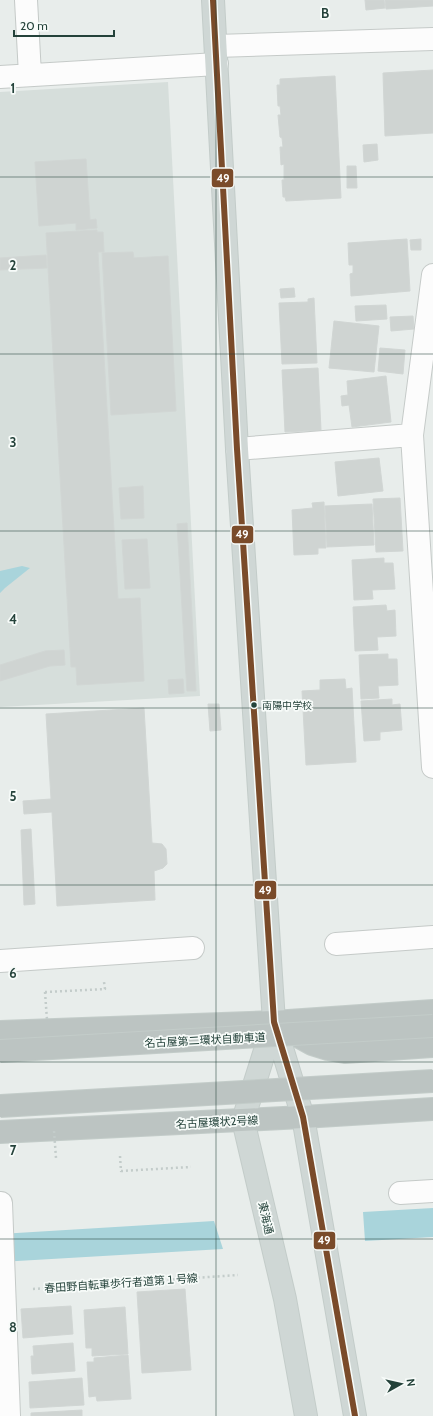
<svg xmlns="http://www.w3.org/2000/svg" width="433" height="1416" viewBox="0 0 433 1416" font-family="Cabin,'Noto Sans JP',sans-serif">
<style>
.built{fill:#d6dedb}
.water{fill:#a9d4db}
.building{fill:#cfd4d2;stroke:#d1d6d4}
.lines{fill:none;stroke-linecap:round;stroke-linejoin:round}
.street-casing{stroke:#c5cac8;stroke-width:24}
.primary-casing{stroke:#c3ccc9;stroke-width:24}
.highway-casing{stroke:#c3ccc9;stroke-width:24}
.path{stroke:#c3ccca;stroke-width:2.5;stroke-dasharray:2 3;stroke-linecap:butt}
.street{stroke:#fcfcfc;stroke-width:22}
.primary{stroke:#cfd7d5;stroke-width:22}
.highway{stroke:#bcc4c2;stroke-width:22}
.highway-bridge-casing{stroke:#c3ccc9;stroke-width:24;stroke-linecap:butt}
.path-bridge{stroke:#c3ccca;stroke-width:2.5;stroke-dasharray:2 3;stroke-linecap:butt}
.highway-bridge{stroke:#bcc4c2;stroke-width:22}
.bus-1-casing{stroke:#f7fbf9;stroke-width:9}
.bus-1{stroke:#7a4b2a;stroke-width:6}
.grid{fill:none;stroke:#24423a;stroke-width:1;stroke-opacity:0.55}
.bus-dot{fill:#24423a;stroke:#f7fbf9;stroke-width:1.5}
.labels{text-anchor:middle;stroke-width:3.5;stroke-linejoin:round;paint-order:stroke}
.bus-label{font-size:10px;fill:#24423a;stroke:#f7fbf9;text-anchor:start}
.street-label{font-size:11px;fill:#24423a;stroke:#f7fbf9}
.grid-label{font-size:13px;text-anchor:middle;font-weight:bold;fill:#24423a;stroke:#f7fbf9;stroke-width:3.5;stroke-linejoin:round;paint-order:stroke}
.line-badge{stroke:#f7fbf9;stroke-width:1.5}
.badge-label{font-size:11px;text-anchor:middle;font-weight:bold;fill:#fff}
</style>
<rect width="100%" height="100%" fill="#e8edeb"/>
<path class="built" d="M 168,82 L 200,696 L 0,707 L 0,92 Z"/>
<path class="water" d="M 22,566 L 30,568 L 5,588 L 0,593 L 0,571 Z
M 433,1208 L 433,1237 L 365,1241 L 363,1212 Z
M 214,1221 L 223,1249 L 0,1262 L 0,1234 Z"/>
<path class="building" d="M 365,0 L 384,0 L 385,8 L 366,10 Z
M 385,0 L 433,0 L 433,6 L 386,9 Z
M 433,70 L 433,133 L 385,136 L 383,73 Z
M 335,76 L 341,198 L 286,201 L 285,197 L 283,197 L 282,180 L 284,180 L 284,164 L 281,165 L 280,147 L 283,147 L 282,138 L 280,137 L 278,115 L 281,115 L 280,106 L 278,106 L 277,85 L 280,85 L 280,79 Z
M 377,144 L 378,160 L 364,162 L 363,145 Z
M 86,159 L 90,220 L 96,219 L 97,228 L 76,230 L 76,223 L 39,226 L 35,162 Z
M 347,166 L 356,166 L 357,188 L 347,188 Z
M 97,230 L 97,232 L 103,232 L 104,252 L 98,252 L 118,599 L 140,598 L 144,681 L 77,685 L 76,667 L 71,667 L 46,233 Z
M 407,239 L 410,291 L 351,296 L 350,274 L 353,273 L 353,265 L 349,265 L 348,243 Z
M 421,239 L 421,250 L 411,250 L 410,240 Z
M 133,252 L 134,258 L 168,256 L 176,411 L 111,415 L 102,253 Z
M 46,255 L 47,268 L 0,270 L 0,258 Z
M 294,288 L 295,297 L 281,298 L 280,289 Z
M 314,298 L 317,363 L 282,364 L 279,303 L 308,302 L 308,299 Z
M 386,305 L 387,319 L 356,321 L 355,306 Z
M 413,316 L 414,329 L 391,331 L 390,317 Z
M 334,321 L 379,326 L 374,372 L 329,368 Z
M 380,348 L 405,350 L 403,374 L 378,371 Z
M 318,368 L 321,430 L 285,432 L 282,370 Z
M 386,376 L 391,422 L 352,427 L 349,405 L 342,406 L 341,396 L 348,395 L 347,381 Z
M 379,458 L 383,491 L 338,496 L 335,462 Z
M 143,486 L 144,518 L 121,519 L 119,488 Z
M 400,498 L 403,551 L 376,552 L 373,499 Z
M 324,502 L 326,548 L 318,548 L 318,554 L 294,555 L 292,510 L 313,508 L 312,503 Z
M 372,504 L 374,545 L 327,547 L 325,506 Z
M 187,523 L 196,691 L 187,691 L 177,524 Z
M 147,539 L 150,588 L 125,589 L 122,540 Z
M 384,558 L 384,563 L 393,563 L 395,589 L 372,590 L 373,599 L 354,600 L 352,560 Z
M 386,605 L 387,611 L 395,610 L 396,636 L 377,637 L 378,650 L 355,651 L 353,607 Z
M 64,650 L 65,665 L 50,666 L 0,681 L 0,665 L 45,651 Z
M 388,654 L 388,659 L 397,659 L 398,685 L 378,686 L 379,698 L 361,699 L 359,655 Z
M 183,679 L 184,693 L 169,694 L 168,680 Z
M 345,679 L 346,689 L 352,688 L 356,762 L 306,765 L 302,691 L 320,690 L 320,680 Z
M 392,699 L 392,705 L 400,704 L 402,730 L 380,732 L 380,740 L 364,741 L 361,701 Z
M 208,704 L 219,704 L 221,730 L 210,731 Z
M 144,708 L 152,843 L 162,844 L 166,849 L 167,864 L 163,868 L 154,871 L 155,900 L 57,906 L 52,812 L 24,814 L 23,801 L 51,799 L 46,714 Z
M 31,829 L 35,904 L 24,905 L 21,830 Z
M 185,1289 L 191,1370 L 142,1373 L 137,1292 Z
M 71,1306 L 73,1334 L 23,1338 L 21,1309 Z
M 125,1307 L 128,1354 L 92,1356 L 92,1348 L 86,1348 L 84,1310 Z
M 73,1343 L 75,1371 L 32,1374 L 31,1356 L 34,1356 L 33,1346 Z
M 128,1355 L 131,1399 L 97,1401 L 96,1396 L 89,1397 L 87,1362 L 94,1362 L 94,1358 Z
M 82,1378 L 84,1405 L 30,1408 L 29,1382 Z
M 82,1410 L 82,1416 L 31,1416 L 31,1413 Z"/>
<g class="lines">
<defs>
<path id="street" d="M 26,0 L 30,75
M 216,46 L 433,39
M 0,77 L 217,64
M 433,275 L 412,435 L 433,767
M 237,449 L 412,435
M 336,944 L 433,937
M 0,961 L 193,948
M 400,1193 L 433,1191
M 0,1203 L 1,1203 L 9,1416"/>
<path id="primary" d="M 213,0 L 237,449 L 274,1022 L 303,1117 L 355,1416
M 274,1022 L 243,1120 L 285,1299 L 306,1416"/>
<path id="highway" d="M 285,1029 L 312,1044 L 328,1049 L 345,1052 L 433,1046
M 0,1032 L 274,1022 L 433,1011
M 0,1132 L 303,1117 L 433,1109"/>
</defs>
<use href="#street" class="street-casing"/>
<use href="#primary" class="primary-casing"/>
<use href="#highway" class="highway-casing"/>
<path class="path" d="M 45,992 L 105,989 L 104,982
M 120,1156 L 121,1171 L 191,1167
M 33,1289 L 238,1275"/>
<use href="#street" class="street"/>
<use href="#primary" class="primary"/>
<use href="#highway" class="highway"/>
<defs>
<path id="highway-bridge" d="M 0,1051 L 433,1026
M 0,1106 L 433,1081"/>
</defs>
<use href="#highway-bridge" class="highway-bridge-casing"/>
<path class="path-bridge" d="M 45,992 L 47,1020
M 54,1131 L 56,1158"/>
<use href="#highway-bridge" class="highway-bridge"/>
<defs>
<path id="bus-1" d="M 213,0 L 237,449 L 274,1022 L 303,1117 L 355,1416"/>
</defs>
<use href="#bus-1" class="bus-1-casing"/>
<use href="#bus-1" class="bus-1"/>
</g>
<path class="grid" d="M 216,0 L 216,1416M 0,177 L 433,177M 0,354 L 433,354M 0,531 L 433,531M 0,708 L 433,708M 0,885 L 433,885M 0,1062 L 433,1062M 0,1239 L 433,1239"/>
<circle class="bus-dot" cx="254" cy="705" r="3.5"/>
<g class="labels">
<g class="bus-label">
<text x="262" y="709">南陽中学校</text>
</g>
<g class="street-label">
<text transform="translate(205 1040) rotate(-3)" y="4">名古屋第二環状自動車道</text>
<text transform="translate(217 1122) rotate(-3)" y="4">名古屋環状2号線</text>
<text transform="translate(266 1218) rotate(77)" y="4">東海通</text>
<text transform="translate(121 1283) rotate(-4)" y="4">春田野自転車歩行者道第１号線</text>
</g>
</g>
<g class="grid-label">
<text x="325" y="18">B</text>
<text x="13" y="93">1</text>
<text x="13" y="270">2</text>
<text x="13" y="447">3</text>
<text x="13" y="624">4</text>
<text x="13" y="801">5</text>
<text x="13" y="978">6</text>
<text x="13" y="1155">7</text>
<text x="13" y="1332">8</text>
</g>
<g class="line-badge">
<rect x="211" y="168" width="23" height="20" rx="4" fill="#7a4b2a"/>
<rect x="231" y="525" width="23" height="19" rx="4" fill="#7a4b2a"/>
<rect x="254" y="880" width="23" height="20" rx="4" fill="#7a4b2a"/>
<rect x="313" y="1231" width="23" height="19" rx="4" fill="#7a4b2a"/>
</g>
<g class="badge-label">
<text x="223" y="182">49</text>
<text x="242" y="538">49</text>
<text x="265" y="894">49</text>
<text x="324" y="1244">49</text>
</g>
<g transform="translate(401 1384) rotate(82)" stroke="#f7fbf9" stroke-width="3" paint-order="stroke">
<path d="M0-3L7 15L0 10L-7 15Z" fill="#24423a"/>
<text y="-6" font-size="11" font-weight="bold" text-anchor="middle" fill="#24423a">N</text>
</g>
<path d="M14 30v6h100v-6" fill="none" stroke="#24423a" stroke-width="2"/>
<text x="20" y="30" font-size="12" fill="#24423a" stroke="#f7fbf9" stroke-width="3" paint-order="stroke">20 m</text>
</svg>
